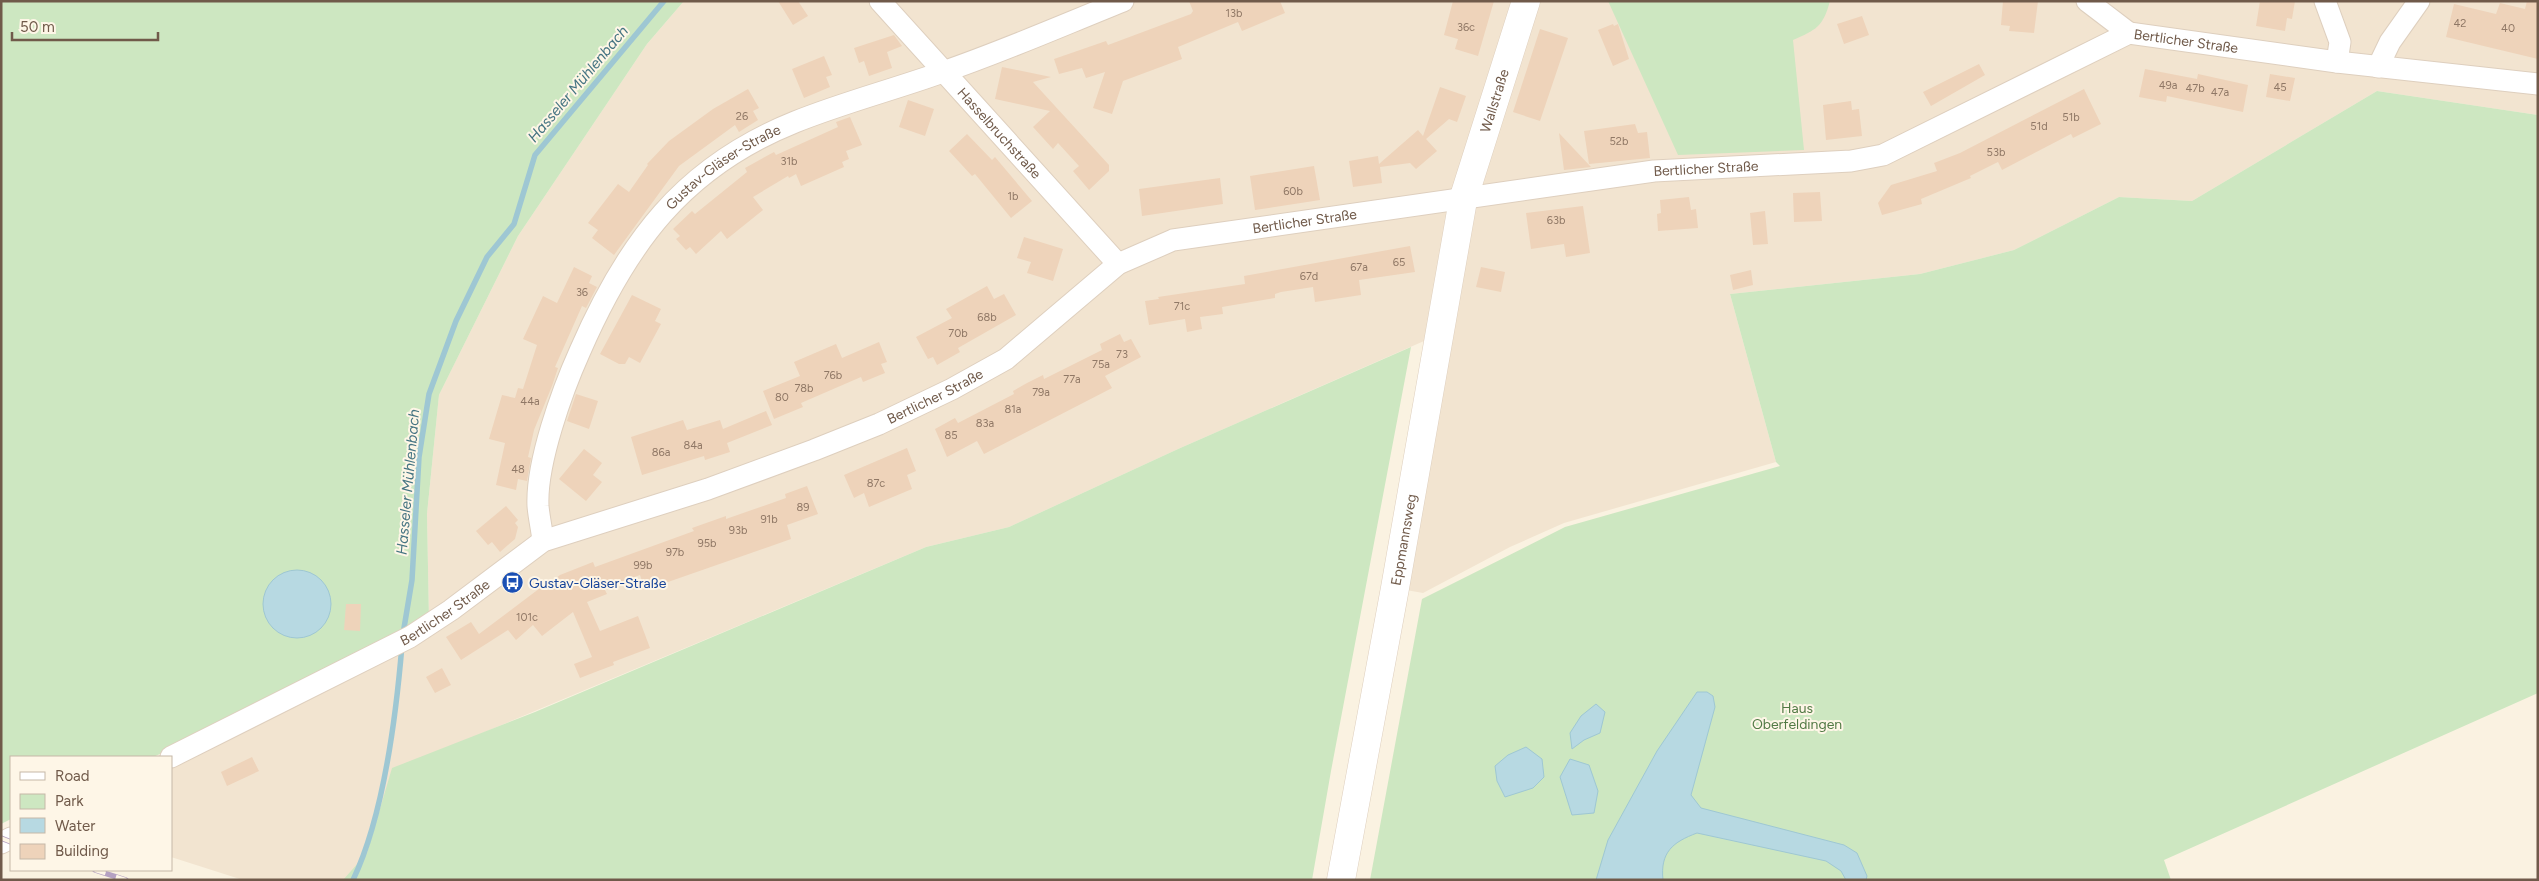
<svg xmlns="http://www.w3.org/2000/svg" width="2539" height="881" viewBox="0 0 2539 881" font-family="Figtree,sans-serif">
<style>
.residential{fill:#f2e4d0}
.green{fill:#cde7c1}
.water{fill:#b7d9e2;stroke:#9ec7d3}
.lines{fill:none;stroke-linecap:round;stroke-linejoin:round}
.stream{stroke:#9ec7d3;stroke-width:5.5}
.building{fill:#eed3ba}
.minor-casing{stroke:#decfbe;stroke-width:23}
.tertiary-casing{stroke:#decfbe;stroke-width:29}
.minor{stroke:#fff;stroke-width:21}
.tertiary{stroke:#fff;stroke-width:28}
.rail-casing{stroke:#b5a1c2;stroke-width:5.5}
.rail{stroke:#fef6e7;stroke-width:4;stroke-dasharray:11;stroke-linecap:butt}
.labels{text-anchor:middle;stroke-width:4;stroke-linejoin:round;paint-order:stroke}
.number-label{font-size:11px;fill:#907866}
.street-label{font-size:14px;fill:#705a4a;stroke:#fef6e7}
.transit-label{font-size:14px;fill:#164399;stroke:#fef6e7;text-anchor:start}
.park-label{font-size:14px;fill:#527a45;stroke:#fef6e7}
.water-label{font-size:15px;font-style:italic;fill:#457482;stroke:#fef6e7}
</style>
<rect width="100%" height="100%" fill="#faf2e1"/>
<path class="residential" d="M 684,1 L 2538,1 L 2538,115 L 2377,91 L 2192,201 L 2119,197 L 2014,250 L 1920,274 L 1730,294 L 1776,462 L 1564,523 L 1510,547 L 1423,593 L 1395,588 L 1440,334 L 1178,449 L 1009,527 L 926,547 L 399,768 L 358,880 L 243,880 L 171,857 L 171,761 L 429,621 L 427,514 L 439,395 L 518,236 L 647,44 Z"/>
<path class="green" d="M 1,1 L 684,1 L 647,44 L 518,236 L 439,395 L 427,514 L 429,621 L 202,736 L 153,757 L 11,757 L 11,819 L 1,824 Z
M 1608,1 L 1830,1 C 1823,27 1816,30 1793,40 L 1804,150 L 1678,155 Z
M 2377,91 L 2538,115 L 2538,693 L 2164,860 L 2171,880 L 1370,880 L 1422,599 L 1565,527 L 1780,466 L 1776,462 L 1730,294 L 1920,274 L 2014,250 L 2119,197 L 2192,201 Z
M 1411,347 L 1331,771 L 1312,880 L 343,880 L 367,853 L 392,768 L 535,712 L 926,547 L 1009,527 L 1178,449 Z"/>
<path class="water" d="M263 604a34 34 0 1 1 68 0a34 34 0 1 1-68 0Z
M 1697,692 L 1707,692 L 1713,696 L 1715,707 L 1691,795 L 1701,808 L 1844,845 L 1857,853 L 1867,876 L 1866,880 L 1846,880 L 1841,871 L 1826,861 L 1697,833 C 1673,842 1660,852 1663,880 L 1596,880 L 1608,840 L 1657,751 Z
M 1596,704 L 1605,712 L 1600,733 L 1584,740 L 1572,749 L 1570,733 L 1581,716 Z
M 1526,747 L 1542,759 L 1544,777 L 1533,788 L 1505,797 L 1497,781 L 1495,766 L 1508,755 Z
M 1570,759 L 1589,765 L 1598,791 L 1594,813 L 1572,815 L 1560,777 Z"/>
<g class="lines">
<path class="stream" d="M 403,634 L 412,580 L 419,457 L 429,394 L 456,321 L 487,257 L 514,224 L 535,155 L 664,1
M 353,880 C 384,815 396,717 402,645"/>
</g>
<path class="building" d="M 778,1 L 798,1 L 808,16 L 793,25 Z
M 1189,1 L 1280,1 L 1285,13 L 1242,31 L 1238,22 L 1178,47 L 1182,59 L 1123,81 L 1112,114 L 1093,108 L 1105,72 L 1086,78 L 1082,68 L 1059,74 L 1054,59 L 1106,41 L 1108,45 L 1191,14 L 1193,11 Z
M 1453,1 L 1494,1 L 1478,56 L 1455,49 L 1458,39 L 1444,35 Z
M 2003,1 L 2038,1 L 2034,33 L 2009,31 L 2010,26 L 2001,25 Z
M 2260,1 L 2295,1 L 2292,19 L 2287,18 L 2285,31 L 2256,26 Z
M 2527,1 L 2538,1 L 2538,59 L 2446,37 L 2454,4 L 2496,14 L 2500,3 L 2525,9 Z
M 1862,16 L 1869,35 L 1844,44 L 1837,24 Z
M 1613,24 L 1614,26 L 1618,24 L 1629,59 L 1613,66 L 1598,30 Z
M 1540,29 L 1568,38 L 1540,121 L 1513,112 Z
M 894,35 L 902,46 L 887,52 L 892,68 L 869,76 L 864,61 L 859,63 L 854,48 Z
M 824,56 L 832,75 L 826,77 L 830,87 L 804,98 L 792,69 Z
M 1979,64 L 1985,75 L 1931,106 L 1923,92 Z
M 1002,67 L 1051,77 L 1033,82 L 1109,165 L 1109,171 L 1089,190 L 1073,171 L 1079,166 L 1058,143 L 1053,149 L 1033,127 L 1050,111 L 995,99 Z
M 2145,69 L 2197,79 L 2198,74 L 2248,85 L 2243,112 L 2167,96 L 2166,102 L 2139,97 Z
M 2270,74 L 2295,78 L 2290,101 L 2266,97 Z
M 1440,87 L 1466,96 L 1457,122 L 1449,119 L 1426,139 L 1437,151 L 1416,169 L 1410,163 L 1380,167 L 1382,183 L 1353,187 L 1349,161 L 1378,156 L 1379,164 L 1418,130 L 1423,136 Z
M 748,89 L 759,108 L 753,111 L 758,120 L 739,132 L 735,125 L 679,166 L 614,255 L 592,238 L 598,230 L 588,223 L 618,184 L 629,192 L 648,165 L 647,164 L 669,141 L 713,109 Z
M 2084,89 L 2101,124 L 2073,138 L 2071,134 L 2002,170 L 1998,162 L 1970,176 L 1971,178 L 1921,199 L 1922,204 L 1882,215 L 1878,203 L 1891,185 L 1937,171 L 1934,163 L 1960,153 Z
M 908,100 L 934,109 L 925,136 L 899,127 Z
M 1851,101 L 1852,110 L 1859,109 L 1862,136 L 1826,140 L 1823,105 Z
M 850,117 L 862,145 L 846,151 L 849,159 L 842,162 L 844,167 L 801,186 L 796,174 L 789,178 L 788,176 L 753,197 L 763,210 L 727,239 L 721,231 L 696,254 L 690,247 L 686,250 L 676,239 L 680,236 L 673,229 L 692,211 L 695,214 L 747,172 L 745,168 L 774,152 L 776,155 L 838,127 L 836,122 Z
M 1635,124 L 1638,133 L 1647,132 L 1650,158 L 1589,164 L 1584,131 Z
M 1559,133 L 1591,167 L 1564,170 Z
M 967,134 L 992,160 L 995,157 L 1032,201 L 1011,218 L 975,174 L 972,176 L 949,151 Z
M 1314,166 L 1320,200 L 1255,210 L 1250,176 Z
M 1220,178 L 1223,204 L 1142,216 L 1139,189 Z
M 1820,192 L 1822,221 L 1794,222 L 1793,193 Z
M 1689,197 L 1691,210 L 1696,209 L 1698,228 L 1658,231 L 1657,214 L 1661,213 L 1660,200 Z
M 1583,206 L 1590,253 L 1566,257 L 1564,244 L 1531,249 L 1526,213 Z
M 1765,211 L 1768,244 L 1753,245 L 1750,213 Z
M 1024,237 L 1063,249 L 1053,281 L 1027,273 L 1031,262 L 1017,258 Z
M 1410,246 L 1415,272 L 1359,280 L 1361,295 L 1315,302 L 1313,287 L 1281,292 L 1275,294 L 1275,298 L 1222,307 L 1223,314 L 1200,317 L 1202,329 L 1187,332 L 1185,319 L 1149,325 L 1145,301 L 1159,299 L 1158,297 L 1245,284 L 1244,276 Z
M 574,267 L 592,276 L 589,283 L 597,287 L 586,308 L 582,306 L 555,367 L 558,368 L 552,386 L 534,430 L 528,457 L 531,458 L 527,481 L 518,479 L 516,490 L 496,485 L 505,443 L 489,439 L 502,395 L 515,398 L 518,388 L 523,389 L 537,345 L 523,339 L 543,296 L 557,303 Z
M 1481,267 L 1505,272 L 1501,292 L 1476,287 Z
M 1751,270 L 1753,285 L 1733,290 L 1730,275 Z
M 987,286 L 994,299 L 1004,294 L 1016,315 L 958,348 L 960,352 L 937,365 L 933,357 L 928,359 L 916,337 L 952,318 L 946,309 Z
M 632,295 L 661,309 L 655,321 L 661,324 L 640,363 L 629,357 L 625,364 L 619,364 L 600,354 Z
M 1120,334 L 1124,342 L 1131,339 L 1141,357 L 1105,376 L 1112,388 L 984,454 L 977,441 L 947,457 L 935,429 L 955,418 L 958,423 L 1014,394 L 1013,391 L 1027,383 L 1043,375 L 1044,379 L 1102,350 L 1100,344 Z
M 879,342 L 887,362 L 881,364 L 885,373 L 863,382 L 861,377 L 801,403 L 803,407 L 774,419 L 763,391 L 800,376 L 794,362 L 836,344 L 842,358 Z
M 576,394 L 598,401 L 589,429 L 567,421 Z
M 766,411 L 772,425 L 727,443 L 730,452 L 705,460 L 704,456 L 642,475 L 631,437 L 683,420 L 687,430 L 720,420 L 723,429 Z
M 907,448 L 916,471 L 907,475 L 912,489 L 869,507 L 864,493 L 854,498 L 844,475 Z
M 584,449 L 602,463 L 593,475 L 602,482 L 586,501 L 559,479 Z
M 807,486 L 818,514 L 787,525 L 791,539 L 645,590 L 640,575 L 604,588 L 607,594 L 587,602 L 600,631 L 638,616 L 650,648 L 613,662 L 614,665 L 598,671 L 580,678 L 574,664 L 592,657 L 573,612 L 542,636 L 533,625 L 516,640 L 508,630 L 461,660 L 446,637 L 471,622 L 479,634 L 548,582 L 550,583 L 560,575 L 593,562 L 595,567 L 694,531 L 692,528 L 726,516 L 726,519 L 786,498 L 785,494 Z
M 506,506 L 518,520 L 515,523 L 518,527 L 515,539 L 500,552 L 492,542 L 488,545 L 476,531 Z
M 346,604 L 361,604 L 360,631 L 344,630 Z
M 442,668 L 451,685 L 435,693 L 426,677 Z
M 252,757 L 259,771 L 227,786 L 221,772 Z"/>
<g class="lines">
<defs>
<g id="minor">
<path id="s1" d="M 880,1 L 1118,264"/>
<path d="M 2087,1 L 2129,33"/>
<path d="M 2325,1 L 2340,42 L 2337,62"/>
<path d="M 2378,67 L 2390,42 L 2419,1"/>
<path id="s2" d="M 543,541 C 542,530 539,518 538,506 C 536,463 562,391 580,351 C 627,243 683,167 795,122 C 842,103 892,90 940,73 C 1002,52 1063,25 1123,1"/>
<path id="s3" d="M 171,757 L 410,637 L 451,610 L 543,541 L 708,489 L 814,450 L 879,424 L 952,389 L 1006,359 L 1118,264 L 1173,240 L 1654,171 L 1851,161 L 1883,155 L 2129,33 L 2337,62 L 2538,84"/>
<path d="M 1,843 L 11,838"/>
</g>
<g id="tertiary">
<path id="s4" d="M 1341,880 L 1395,588 L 1463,200 L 1526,1"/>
</g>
</defs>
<use href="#minor" class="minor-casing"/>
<use href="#tertiary" class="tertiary-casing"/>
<use href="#minor" class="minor"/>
<use href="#tertiary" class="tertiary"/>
<defs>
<path id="rail" d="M 1,838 L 11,842
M 95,870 L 126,880"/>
</defs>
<use href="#rail" class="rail-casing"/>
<use href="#rail" class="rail"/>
</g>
<defs>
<symbol id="bus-disc" viewBox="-11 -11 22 22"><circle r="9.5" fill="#1a4fb4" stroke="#fef6e7"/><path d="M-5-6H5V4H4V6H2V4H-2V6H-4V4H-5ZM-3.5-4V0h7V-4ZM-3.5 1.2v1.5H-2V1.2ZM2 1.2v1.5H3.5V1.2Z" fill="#fff"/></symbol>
</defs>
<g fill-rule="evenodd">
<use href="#bus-disc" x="500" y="570" width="25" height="25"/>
</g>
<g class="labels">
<g class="number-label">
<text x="1234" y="17">13b</text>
<text x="2460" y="27">42</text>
<text x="1466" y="31">36c</text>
<text x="2508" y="32">40</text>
<text x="2168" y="89">49a</text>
<text x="2280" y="91">45</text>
<text x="2195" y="92">47b</text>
<text x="2220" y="96">47a</text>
<text x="742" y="120">26</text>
<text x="2071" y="121">51b</text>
<text x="2039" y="130">51d</text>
<text x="1619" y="145">52b</text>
<text x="1996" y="156">53b</text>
<text x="789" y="165">31b</text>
<text x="1293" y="195">60b</text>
<text x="1013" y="200">1b</text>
<text x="1556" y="224">63b</text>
<text x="1399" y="266">65</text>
<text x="1359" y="271">67a</text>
<text x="1309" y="280">67d</text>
<text x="582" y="296">36</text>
<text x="1182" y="310">71c</text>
<text x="987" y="321">68b</text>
<text x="958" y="337">70b</text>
<text x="1122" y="358">73</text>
<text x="1101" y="368">75a</text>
<text x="833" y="379">76b</text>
<text x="1072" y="383">77a</text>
<text x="804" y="392">78b</text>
<text x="1041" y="396">79a</text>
<text x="782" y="401">80</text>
<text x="530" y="405">44a</text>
<text x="1013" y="413">81a</text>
<text x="985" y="427">83a</text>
<text x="951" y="439">85</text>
<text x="693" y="449">84a</text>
<text x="661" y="456">86a</text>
<text x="518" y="473">48</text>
<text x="876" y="487">87c</text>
<text x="803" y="511">89</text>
<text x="769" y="523">91b</text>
<text x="738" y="534">93b</text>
<text x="707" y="547">95b</text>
<text x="675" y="556">97b</text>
<text x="643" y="569">99b</text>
<text x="527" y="621">101c</text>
</g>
<g class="street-label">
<text dy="5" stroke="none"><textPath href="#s3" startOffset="2185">Bertlicher Straße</textPath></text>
<text dy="5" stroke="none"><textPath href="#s4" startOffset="795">Wallstraße</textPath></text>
<text dy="5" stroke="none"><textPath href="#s1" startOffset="178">Hasselbruchstraße</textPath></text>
<text dy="5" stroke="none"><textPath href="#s2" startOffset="435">Gustav-Gläser-Straße</textPath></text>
<text dy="5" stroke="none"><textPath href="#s3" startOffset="1675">Bertlicher Straße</textPath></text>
<text dy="5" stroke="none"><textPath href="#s3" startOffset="1270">Bertlicher Straße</textPath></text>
<text dy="5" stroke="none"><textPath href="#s3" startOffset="850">Bertlicher Straße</textPath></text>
<text dy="5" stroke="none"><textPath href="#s4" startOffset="346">Eppmannsweg</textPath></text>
<text dy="5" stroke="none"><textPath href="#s3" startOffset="310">Bertlicher Straße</textPath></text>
</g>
<g class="transit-label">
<text x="529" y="588">Gustav-Gläser-Straße</text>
</g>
<g class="park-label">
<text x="1797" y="713">Haus<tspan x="1797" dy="16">Oberfeldingen</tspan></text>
</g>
<g class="water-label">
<text transform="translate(578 84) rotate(-50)" y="5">Hasseler Mühlenbach</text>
<text transform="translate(408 482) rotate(-85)" y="5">Hasseler Mühlenbach</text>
</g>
</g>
<rect width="2539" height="881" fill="none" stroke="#705a4a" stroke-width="5"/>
<rect x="10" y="756" width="162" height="115" fill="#fef6e7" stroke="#c5b8a8"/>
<rect x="20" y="772" width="25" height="8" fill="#ffffff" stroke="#c5b8a8"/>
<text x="55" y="781" font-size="15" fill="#705a4a">Road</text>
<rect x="20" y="794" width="25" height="15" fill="#cde7c1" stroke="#c5b8a8"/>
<text x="55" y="806" font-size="15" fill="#705a4a">Park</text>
<rect x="20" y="818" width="25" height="15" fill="#b7d9e2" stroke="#c5b8a8"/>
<text x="55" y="831" font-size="15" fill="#705a4a">Water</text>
<rect x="20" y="844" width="25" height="15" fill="#eed3ba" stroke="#c5b8a8"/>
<text x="55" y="856" font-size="15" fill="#705a4a">Building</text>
<path d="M12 32v8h146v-8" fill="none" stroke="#705a4a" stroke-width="2.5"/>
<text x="20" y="32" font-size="15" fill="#705a4a" stroke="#fef6e7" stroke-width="4" paint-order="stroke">50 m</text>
</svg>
